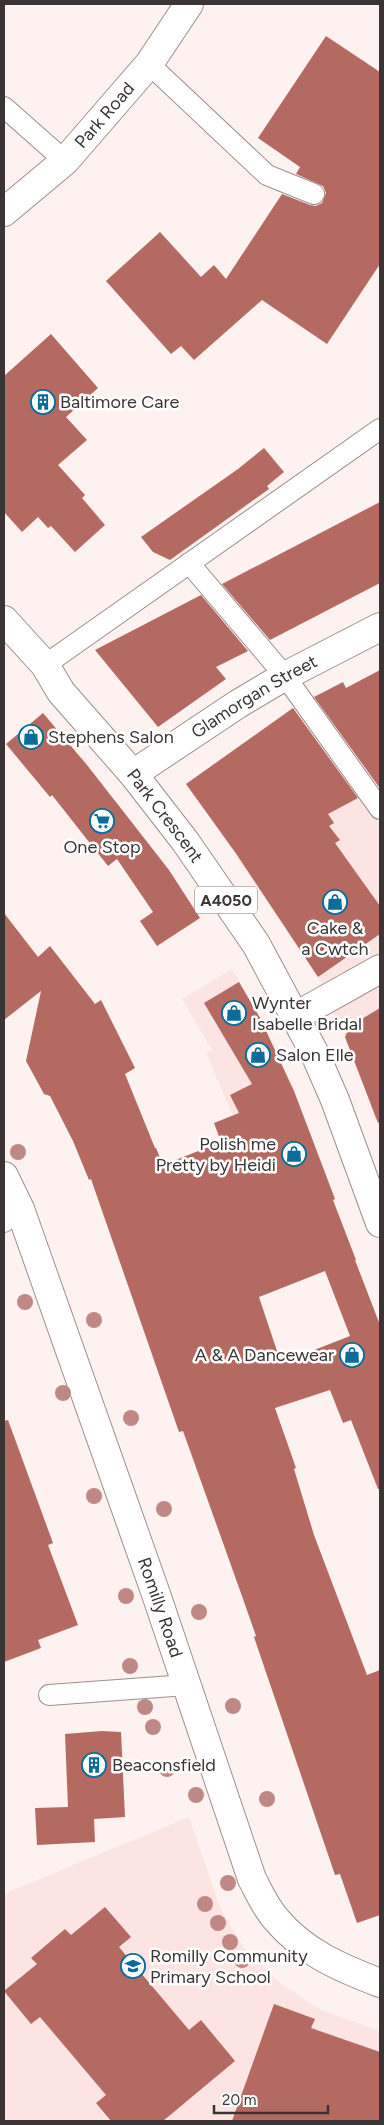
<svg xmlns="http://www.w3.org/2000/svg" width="384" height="2125" viewBox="0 0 384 2125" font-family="Figtree,sans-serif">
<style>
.built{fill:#fbe4e1}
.building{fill:#b46a61;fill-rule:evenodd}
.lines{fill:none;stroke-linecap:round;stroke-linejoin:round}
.lane-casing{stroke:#9c8f8d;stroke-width:22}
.street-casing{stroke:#9c8f8d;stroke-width:30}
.secondary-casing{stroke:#9c8f8d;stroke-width:30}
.primary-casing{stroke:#9c8f8d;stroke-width:30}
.lane{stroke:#fff;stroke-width:20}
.street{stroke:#fff;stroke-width:28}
.secondary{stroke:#fff;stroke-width:28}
.primary{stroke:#fff;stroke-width:28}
.tree{fill:#c08884}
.labels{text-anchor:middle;stroke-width:5;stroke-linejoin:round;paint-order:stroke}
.shield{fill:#fff;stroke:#757271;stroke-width:1}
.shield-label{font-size:16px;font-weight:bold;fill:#3a3534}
.street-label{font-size:18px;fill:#3a3534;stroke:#fff}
.poi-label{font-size:18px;fill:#3a3534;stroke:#fff;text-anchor:start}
</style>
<rect width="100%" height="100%" fill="#fef2f0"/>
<path class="built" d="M 350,776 L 380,822 L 380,1121 L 377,1122 L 345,1037 L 318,977 L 236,856 Z
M 232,969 L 263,1023 L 294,1091 L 327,1178 L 249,1153 L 206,1053 L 212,1050 L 182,999 Z
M 189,1817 L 220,1908 L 244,1948 L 280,1983 L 319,2009 L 380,2031 L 380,2121 L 4,2121 L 4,1897 L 6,1893 Z"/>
<path class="building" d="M 326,36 L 380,72 L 380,264 L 327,344 L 262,300 L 194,360 L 181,346 L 171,354 L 106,281 L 160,232 L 201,277 L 214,265 L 226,279 L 282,194 L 310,205 L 316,206 L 322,203 L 326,193 L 323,186 L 296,174 L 300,167 L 258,138 Z
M 51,334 L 98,388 L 66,417 L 87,440 L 58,465 L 85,495 L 82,498 L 105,525 L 75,552 L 51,526 L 48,528 L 38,517 L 22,532 L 4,512 L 4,376 Z
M 264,448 L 284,472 L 267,486 L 269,489 L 170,560 L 153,552 L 141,537 L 238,469 Z
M 380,502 L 380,583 L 270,640 L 222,584 Z
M 201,595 L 248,651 L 216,667 L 226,679 L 158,727 L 95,650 Z
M 380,670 L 380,787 L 379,787 L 314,697 L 343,682 L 346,688 Z
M 293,708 L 358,798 L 328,814 L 334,823 L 329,826 L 340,840 L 335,843 L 380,906 L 380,934 L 318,977 L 237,855 L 186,784 Z
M 43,713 L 87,765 L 169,870 L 200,918 L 157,946 L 140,921 L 153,912 L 117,859 L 108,866 L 52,795 L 50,797 L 6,744 Z
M 4,913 L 38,957 L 50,946 L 95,1004 L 101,1000 L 135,1068 L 125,1074 L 155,1148 L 156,1148 L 163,1165 L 221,1142 L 214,1123 L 239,1113 L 230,1095 L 252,1084 L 204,1003 L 239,982 L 260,1018 L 294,1091 L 335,1199 L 333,1200 L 356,1260 L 355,1260 L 380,1325 L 380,1489 L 378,1489 L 351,1420 L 343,1423 L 330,1390 L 275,1408 L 296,1468 L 294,1469 L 314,1535 L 367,1675 L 380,1670 L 380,1915 L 357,1923 L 340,1874 L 335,1875 L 254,1637 L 256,1636 L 242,1596 L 183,1431 L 179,1432 L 91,1179 L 89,1180 L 73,1141 L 50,1096 L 44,1094 L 26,1061 L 41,991 L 4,1020 ZM 325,1271 L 350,1336 L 281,1363 L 259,1297 Z
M 380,1008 L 380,1122 L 378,1123 L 345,1037 L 350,1026 Z
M 8,1420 L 53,1543 L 48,1545 L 78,1625 L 38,1640 L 41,1648 L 4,1662 L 4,1421 Z
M 102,1731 L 121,1732 L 125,1817 L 94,1819 L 95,1842 L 37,1845 L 35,1808 L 68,1807 L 65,1734 Z
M 105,1907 L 131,1937 L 119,1947 L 189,2030 L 201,2020 L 235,2061 L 163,2121 L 111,2121 L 96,2103 L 106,2095 L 40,2017 L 31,2024 L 4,1991 L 37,1964 L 31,1958 L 65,1929 L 71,1935 Z
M 274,2004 L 315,2019 L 311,2028 L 380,2052 L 380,2121 L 232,2121 Z"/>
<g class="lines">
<defs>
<path id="lane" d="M 149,64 L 267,175 L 314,194
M 4,107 L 65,161
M 189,563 L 285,676 L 380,809
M 45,665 L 380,429
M 4,1222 L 20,1209
M 49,1695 L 187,1685"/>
<g id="street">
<path id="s1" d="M 133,774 L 238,704 L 285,676 L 380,627"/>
<path d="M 296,1016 L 380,969"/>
<path id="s2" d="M 4,1176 L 20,1209 L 157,1597 L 252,1879 C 259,1892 266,1908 276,1919 C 303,1952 341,1968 380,1983"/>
</g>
<g id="secondary">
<path id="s3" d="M 4,212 L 65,161 L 149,64 L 189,4"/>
</g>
<g id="primary">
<path id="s4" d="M 4,620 L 45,665 L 61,692 L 133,774 L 185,841 L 256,944 L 315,1054 L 335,1100 L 380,1223"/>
</g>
</defs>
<use href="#lane" class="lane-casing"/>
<use href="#street" class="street-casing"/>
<use href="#secondary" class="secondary-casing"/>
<use href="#primary" class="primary-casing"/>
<use href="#lane" class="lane"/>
<use href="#street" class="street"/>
<use href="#secondary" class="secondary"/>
<use href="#primary" class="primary"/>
</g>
<g class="tree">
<circle cx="18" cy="1152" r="8"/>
<circle cx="25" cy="1302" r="8"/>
<circle cx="94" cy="1320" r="8"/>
<circle cx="63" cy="1393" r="8"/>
<circle cx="131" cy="1418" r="8"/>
<circle cx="94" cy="1496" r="8"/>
<circle cx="164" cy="1509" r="8"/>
<circle cx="126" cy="1596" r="8"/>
<circle cx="199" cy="1612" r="8"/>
<circle cx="130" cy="1666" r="8"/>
<circle cx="233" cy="1706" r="8"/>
<circle cx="145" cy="1707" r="8"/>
<circle cx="153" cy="1727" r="8"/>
<circle cx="167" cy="1769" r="8"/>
<circle cx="196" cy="1795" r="8"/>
<circle cx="267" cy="1799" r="8"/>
<circle cx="228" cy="1883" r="8"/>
<circle cx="205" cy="1904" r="8"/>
<circle cx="218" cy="1923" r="8"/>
<circle cx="230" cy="1942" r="8"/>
<circle cx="242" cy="1960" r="8"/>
</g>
<defs>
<symbol id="building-ring" viewBox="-11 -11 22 22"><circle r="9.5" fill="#fff" stroke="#096c9a" stroke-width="1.5"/><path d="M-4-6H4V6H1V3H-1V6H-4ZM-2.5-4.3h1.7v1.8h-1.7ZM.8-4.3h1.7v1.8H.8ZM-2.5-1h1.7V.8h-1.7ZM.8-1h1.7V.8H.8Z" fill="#096c9a"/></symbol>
<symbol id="shop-ring" viewBox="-11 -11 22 22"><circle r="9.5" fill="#fff" stroke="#096c9a" stroke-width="1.5"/><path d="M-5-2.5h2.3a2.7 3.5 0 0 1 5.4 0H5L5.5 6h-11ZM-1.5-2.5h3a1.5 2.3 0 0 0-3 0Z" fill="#096c9a"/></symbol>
<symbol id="supermarket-ring" viewBox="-11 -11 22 22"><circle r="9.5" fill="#fff" stroke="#096c9a" stroke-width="1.5"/><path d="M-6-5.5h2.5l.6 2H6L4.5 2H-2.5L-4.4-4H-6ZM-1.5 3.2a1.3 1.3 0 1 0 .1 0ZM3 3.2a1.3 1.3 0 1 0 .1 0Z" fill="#096c9a"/></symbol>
<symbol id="school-ring" viewBox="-11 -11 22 22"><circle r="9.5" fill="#fff" stroke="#096c9a" stroke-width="1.5"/><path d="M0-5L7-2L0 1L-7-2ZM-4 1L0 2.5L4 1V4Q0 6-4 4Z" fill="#096c9a"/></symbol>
</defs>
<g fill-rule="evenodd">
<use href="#building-ring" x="29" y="388" width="28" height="28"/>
<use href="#shop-ring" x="17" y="723" width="28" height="28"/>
<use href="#supermarket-ring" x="88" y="807" width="28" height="28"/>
<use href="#shop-ring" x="321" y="888" width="28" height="28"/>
<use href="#shop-ring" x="220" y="999" width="28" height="28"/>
<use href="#shop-ring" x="244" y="1041" width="28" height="28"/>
<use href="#shop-ring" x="280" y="1140" width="28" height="28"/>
<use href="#shop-ring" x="338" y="1341" width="28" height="28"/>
<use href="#building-ring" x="80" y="1751" width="28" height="28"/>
<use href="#school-ring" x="119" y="1952" width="28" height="28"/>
</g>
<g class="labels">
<rect class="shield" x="195" y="886.5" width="62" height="27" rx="4"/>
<g class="shield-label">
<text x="226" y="906">A4050</text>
</g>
<g class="street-label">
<text dy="6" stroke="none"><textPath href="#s3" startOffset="140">Park Road</textPath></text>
<text dy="6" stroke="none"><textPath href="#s1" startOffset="144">Glamorgan Street</textPath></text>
<text dy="6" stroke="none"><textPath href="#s4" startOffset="254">Park Crescent</textPath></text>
<text dy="6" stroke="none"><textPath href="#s2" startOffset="459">Romilly Road</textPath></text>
</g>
<g class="poi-label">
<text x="60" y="408">Baltimore Care</text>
<text x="48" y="743">Stephens Salon</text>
<text x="102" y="853" text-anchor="middle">One Stop</text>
<text x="335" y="934" text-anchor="middle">Cake &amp;<tspan x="335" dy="21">a Cwtch</tspan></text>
<text x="252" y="1009">Wynter<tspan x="252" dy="21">Isabelle Bridal</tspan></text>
<text x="276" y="1061">Salon Elle</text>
<text x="276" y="1150" text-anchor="end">Polish me<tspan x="276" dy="21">Pretty by Heidi</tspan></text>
<text x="334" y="1361" text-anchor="end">A &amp; A Dancewear</text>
<text x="112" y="1771">Beaconsfield</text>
<text x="150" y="1962">Romilly Community<tspan x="150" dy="21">Primary School</tspan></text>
</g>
</g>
<rect width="384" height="2125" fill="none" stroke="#3a3534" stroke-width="10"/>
<path d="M214 2105v8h114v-8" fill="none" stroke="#3a3534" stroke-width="2.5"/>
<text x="222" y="2105" font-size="15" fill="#3a3534" stroke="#ffffff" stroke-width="4" paint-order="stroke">20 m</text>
</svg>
